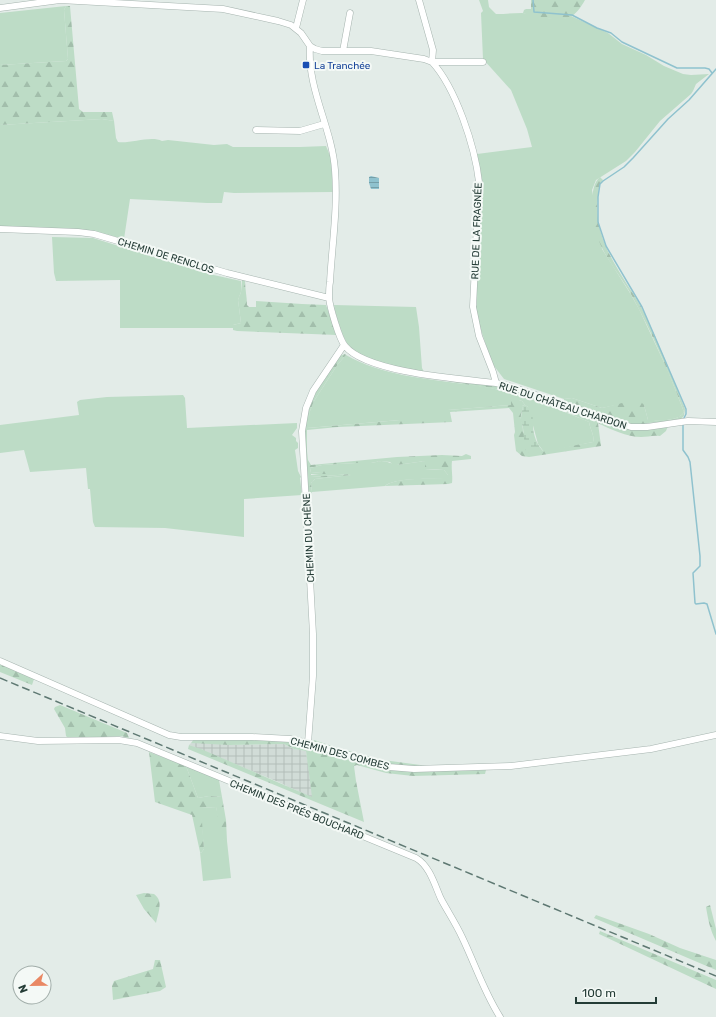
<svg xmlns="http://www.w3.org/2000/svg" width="716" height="1017" viewBox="0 0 716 1017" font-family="Rubik,sans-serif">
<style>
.industrial{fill:url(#industrial-grid)}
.grass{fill:#bddcc6}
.forest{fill:url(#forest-firs)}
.wetland{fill:url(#wetland-marsh)}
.water{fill:url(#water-rules)}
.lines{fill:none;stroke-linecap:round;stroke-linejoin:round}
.stream{stroke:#8fc2ce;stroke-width:1.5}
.minor-casing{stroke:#a6b4af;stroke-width:7}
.minor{stroke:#fff;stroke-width:6}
.rail{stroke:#5e7872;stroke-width:1.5;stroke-dasharray:8 4;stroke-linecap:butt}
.transit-dot{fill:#1a4fb4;stroke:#f4f9f6;stroke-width:1.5}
.labels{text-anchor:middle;stroke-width:4;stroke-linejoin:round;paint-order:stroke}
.transit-label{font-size:10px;fill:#164399;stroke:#f4f9f6;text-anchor:start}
.street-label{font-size:10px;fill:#243c36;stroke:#f4f9f6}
</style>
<defs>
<pattern id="industrial-grid" width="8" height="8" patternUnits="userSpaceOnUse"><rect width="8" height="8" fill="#d1dcd7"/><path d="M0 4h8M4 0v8" fill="none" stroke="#b3beb9"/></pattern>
<pattern id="forest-firs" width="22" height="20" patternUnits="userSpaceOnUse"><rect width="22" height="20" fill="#bddcc6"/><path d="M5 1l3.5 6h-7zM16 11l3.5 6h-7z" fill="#a2beab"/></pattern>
<pattern id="wetland-marsh" width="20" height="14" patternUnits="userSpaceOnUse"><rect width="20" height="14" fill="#bddcc6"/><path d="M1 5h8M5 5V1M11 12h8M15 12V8" fill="none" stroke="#a2beab"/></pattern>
<pattern id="water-rules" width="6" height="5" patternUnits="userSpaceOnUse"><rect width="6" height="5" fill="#8fc2ce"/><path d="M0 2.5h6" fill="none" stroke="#759fa8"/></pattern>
</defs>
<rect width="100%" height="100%" fill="#e3ece8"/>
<path class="industrial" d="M 197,742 L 229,745 L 284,744 L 294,749 L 306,751 L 313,798 L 276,781 L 189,745 L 191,743 Z"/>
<path class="grass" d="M 479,0 L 488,0 L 489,7 L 496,14 C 505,14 513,13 522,13 C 537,14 557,24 571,16 L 608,33 L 622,44 L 646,55 L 664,66 L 683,74 L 691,75 L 709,74 L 696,84 L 693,91 L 691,94 L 660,121 L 635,152 L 626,161 L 596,180 L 592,190 L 602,249 L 630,293 L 639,309 L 668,371 L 684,412 C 678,422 659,420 648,420 L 644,405 L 616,405 L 602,408 L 572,398 L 564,399 L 504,379 L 494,366 L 490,357 L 480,327 L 475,307 L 477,305 L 476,299 L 483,185 L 477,154 L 532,147 L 527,129 L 511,90 L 483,59 L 481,13 L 483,11 Z
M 66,6 L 64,10 L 68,59 L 66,61 L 0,65 L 0,13 Z
M 102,119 L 114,121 L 116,138 L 118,142 C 130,144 151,135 162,141 L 168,140 L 214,145 L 227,144 L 233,147 L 300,147 L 326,146 L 331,158 L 333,192 L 234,193 L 224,192 L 222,203 L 207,203 L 130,199 L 124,239 L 96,232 L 0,228 L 0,125 Z
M 52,237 L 93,238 L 167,261 L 209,274 L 241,281 L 241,292 L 238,300 L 241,323 L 233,325 L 233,328 L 120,328 L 120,280 L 56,281 L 54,273 Z
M 334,305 L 416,307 L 419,327 L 422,368 L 424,372 C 404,368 366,363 351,348 C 342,339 336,316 334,305 Z
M 346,355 C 383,376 424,378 464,384 C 480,386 496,388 511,394 L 511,405 L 448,410 L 448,420 L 400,420 L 307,428 L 310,411 L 314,401 L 338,364 Z
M 517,393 L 587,421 L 589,422 C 590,429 595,436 593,442 L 544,452 L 538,444 L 528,407 L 525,405 L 522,401 L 519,400 Z
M 183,395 L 185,398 L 187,428 L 297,423 L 297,428 L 292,435 L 296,438 L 296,441 L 298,443 L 298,448 L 295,450 L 298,471 L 301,477 L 300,478 L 302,495 L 244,499 L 244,537 L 165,528 L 95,527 L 93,522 L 90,489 L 88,489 L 86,468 L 30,472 L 24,450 L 0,453 L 0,425 L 79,415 L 77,402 L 80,400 L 107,397 Z
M 381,461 C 387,461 392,464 397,465 L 425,461 L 425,469 L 438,470 L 444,470 L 448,475 L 448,479 C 433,479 396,477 385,486 L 312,492 L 311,483 L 315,479 L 351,475 L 351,474 L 311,477 L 311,475 L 327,473 L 321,472 L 311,473 L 310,468 L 322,465 L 356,463 L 371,463 Z
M 186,766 L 219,780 L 222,797 L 209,796 L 198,798 Z
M 216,807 L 224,840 L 227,841 L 231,878 L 203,881 L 200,852 L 201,853 L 204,849 L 200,808 Z"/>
<path class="forest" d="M 531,0 L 585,0 C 581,7 576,15 568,18 C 559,22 532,16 523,13 L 524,10 L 526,9 L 531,9 Z
M 66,6 L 70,6 L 79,109 L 83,112 L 112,112 L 114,121 L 102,119 L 0,125 L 0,65 L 66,61 L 68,59 L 64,10 Z
M 600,177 L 603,180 C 598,185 599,190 598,197 C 592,244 626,277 646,316 C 660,347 673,378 685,409 L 684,416 L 679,421 L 648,423 L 641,425 L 628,424 L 564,402 L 564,399 L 572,398 L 602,408 L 630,401 L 640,401 L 644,405 L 648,420 C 659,420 678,422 684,412 C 669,372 652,333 632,296 C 621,276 605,259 598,238 C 593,223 587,188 600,177 Z
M 242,280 L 245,280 C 245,289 247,297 247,305 L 249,307 L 256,307 L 256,301 L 302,304 L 326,305 L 337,335 L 237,331 L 233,330 L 233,325 L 241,323 L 238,300 L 241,292 Z
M 345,354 L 346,355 L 338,364 L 314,401 L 310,411 L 308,428 L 400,420 L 448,420 L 448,410 L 511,405 L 511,394 L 501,390 L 452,382 L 448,381 L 449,379 L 500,387 L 514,390 L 516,394 L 519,396 L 519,400 L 522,401 L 525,405 L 522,406 C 523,411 520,415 521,419 C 522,424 523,427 523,432 L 538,452 L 593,442 C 595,436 590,429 589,422 L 545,403 L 517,393 L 517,390 L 625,428 L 668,426 L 666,431 L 660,436 C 652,435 648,437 641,437 C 628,437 609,429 598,423 L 601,446 L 529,457 L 522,456 L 516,451 L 514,435 L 515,432 L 513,413 L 509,408 L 450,412 L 452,422 L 338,427 L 307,430 L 307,451 L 308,460 L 311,465 L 397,457 L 442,455 L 462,456 L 466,454 L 471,456 L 471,459 L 452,461 C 451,469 453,476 452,483 L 448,484 L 385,486 C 396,477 433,479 448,478 L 448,475 L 444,470 L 425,469 L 425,461 L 397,465 L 393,465 L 390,462 L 381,461 L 371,463 L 356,463 L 322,465 L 310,468 L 311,473 L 321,472 L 324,468 L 327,469 L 328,471 L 327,474 L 311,474 L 311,477 L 351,474 L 351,475 L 315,479 L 311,483 L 312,492 L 310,501 L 308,495 C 306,463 298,424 314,395 C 321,381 331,369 339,356 Z
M 0,663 L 34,679 L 32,685 L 0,672 Z
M 60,705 L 127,733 L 129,738 L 121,736 L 69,739 L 66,736 L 65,728 L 54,709 L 55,707 Z
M 194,739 L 285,740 L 312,746 L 314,740 L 338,748 L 383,760 L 428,766 L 429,771 L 486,770 L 485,774 L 413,776 L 386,773 L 357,765 L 354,766 L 356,781 L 364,822 L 188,749 L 189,745 L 201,749 L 312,797 L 306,751 L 294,749 L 284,744 L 229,745 L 191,743 Z
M 149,752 L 186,766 L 198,798 L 209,796 L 222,797 L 226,820 L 227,841 L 224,841 L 220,832 L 216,807 L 201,808 L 204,849 L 201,853 L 200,852 L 192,815 L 155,802 Z
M 144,893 L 154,894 C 164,901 158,913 156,923 L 144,909 L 136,895 Z
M 710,905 L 716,929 L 716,941 C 710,930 708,919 706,907 Z
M 596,915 L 649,934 L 680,948 L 716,960 L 716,970 L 594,918 Z
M 600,931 L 716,980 L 716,989 L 599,934 Z
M 155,960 L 160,960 L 166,987 L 160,991 L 113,1000 L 112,986 L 114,981 L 153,969 Z"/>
<path class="wetland" d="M 525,405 C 527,406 530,408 532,411 C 533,415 533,421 533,425 C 533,435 537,445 544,452 L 531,453 L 526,451 C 524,443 524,436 523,428 C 523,424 520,423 521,419 C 521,414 523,411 522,406 Z"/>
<path class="water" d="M 371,176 L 379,178 L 379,189 L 371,189 L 369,183 L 369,177 Z"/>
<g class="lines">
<path class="stream" d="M 533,0 L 534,12 L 572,15 L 597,28 L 611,33 L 622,42 L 677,68 L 705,68 L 709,69 L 712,73
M 683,420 L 686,414 L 686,409 L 642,307 L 606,246 L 598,222 L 598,197 L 600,184 L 603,181 L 624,167 L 633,158 L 668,119 L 689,100 L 716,69
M 683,424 L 683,450 L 688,457 L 690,462 L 700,556 L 700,566 L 693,573 L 695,603 L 696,604 L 704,603 L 707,604 L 716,634"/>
<defs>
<path id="minor" d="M 419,0 L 433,50 L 432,62 C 456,88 475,147 479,182 L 473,307 L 479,336 L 493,372 L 496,383
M 0,8 L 60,0 L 223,9 L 278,21 L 291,25 L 301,33 L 310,46 L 315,49 L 322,51 L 371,51 L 424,59 L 432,62 L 483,62
M 296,28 L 303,0
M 310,46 C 307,89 332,128 335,170 C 338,208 332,245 330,282 C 329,287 329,293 329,298 C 330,307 339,339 345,346 C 367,373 461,379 496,383 L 509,386 L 631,427 L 647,427 L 688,421 L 716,422
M 343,51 L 350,13
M 256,130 L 300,131 L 324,124
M 0,229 L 78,232 L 94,234 L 227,273 L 329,298
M 0,661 L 169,735 L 181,737 L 252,737 L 290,739 L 308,743 L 372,762 L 389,767 L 414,769 L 511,766 L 651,749 L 716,735
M 0,736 L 38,741 L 119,740 L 137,743 L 416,858 C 430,866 435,886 441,899 C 448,912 456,924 462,937 C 475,964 484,992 500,1017
M 308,743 L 313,676 L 313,634 L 302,431 L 306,408 L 313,391 L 344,345"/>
</defs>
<use href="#minor" class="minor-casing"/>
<use href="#minor" class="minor"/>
<path class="rail" d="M 0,678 L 716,976"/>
</g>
<rect class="transit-dot" x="302" y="61" width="8" height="8" rx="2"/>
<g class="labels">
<g class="transit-label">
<text x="314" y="69">La Tranchée</text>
</g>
<g class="street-label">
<text transform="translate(476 231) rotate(-88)" y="4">RUE DE LA FRAGNÉE</text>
<text transform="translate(166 255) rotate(17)" y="4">CHEMIN DE RENCLOS</text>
<text transform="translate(563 405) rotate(18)" y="4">RUE DU CHÂTEAU CHARDON</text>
<text transform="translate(308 538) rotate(-93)" y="4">CHEMIN DU CHÊNE</text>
<text transform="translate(340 753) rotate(15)" y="4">CHEMIN DES COMBES</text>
<text transform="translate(297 809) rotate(22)" y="4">CHEMIN DES PRÉS BOUCHARD</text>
</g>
</g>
<g transform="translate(32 985) rotate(248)"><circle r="19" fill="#f4f9f6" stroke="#a1ada9"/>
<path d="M0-3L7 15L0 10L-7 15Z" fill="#e98864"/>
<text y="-6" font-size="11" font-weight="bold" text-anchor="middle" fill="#243c36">N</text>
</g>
<path d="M576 997v6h80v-6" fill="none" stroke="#243c36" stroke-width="2"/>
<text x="582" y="997" font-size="12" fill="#243c36" stroke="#f4f9f6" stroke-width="3" paint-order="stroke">100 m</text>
</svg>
